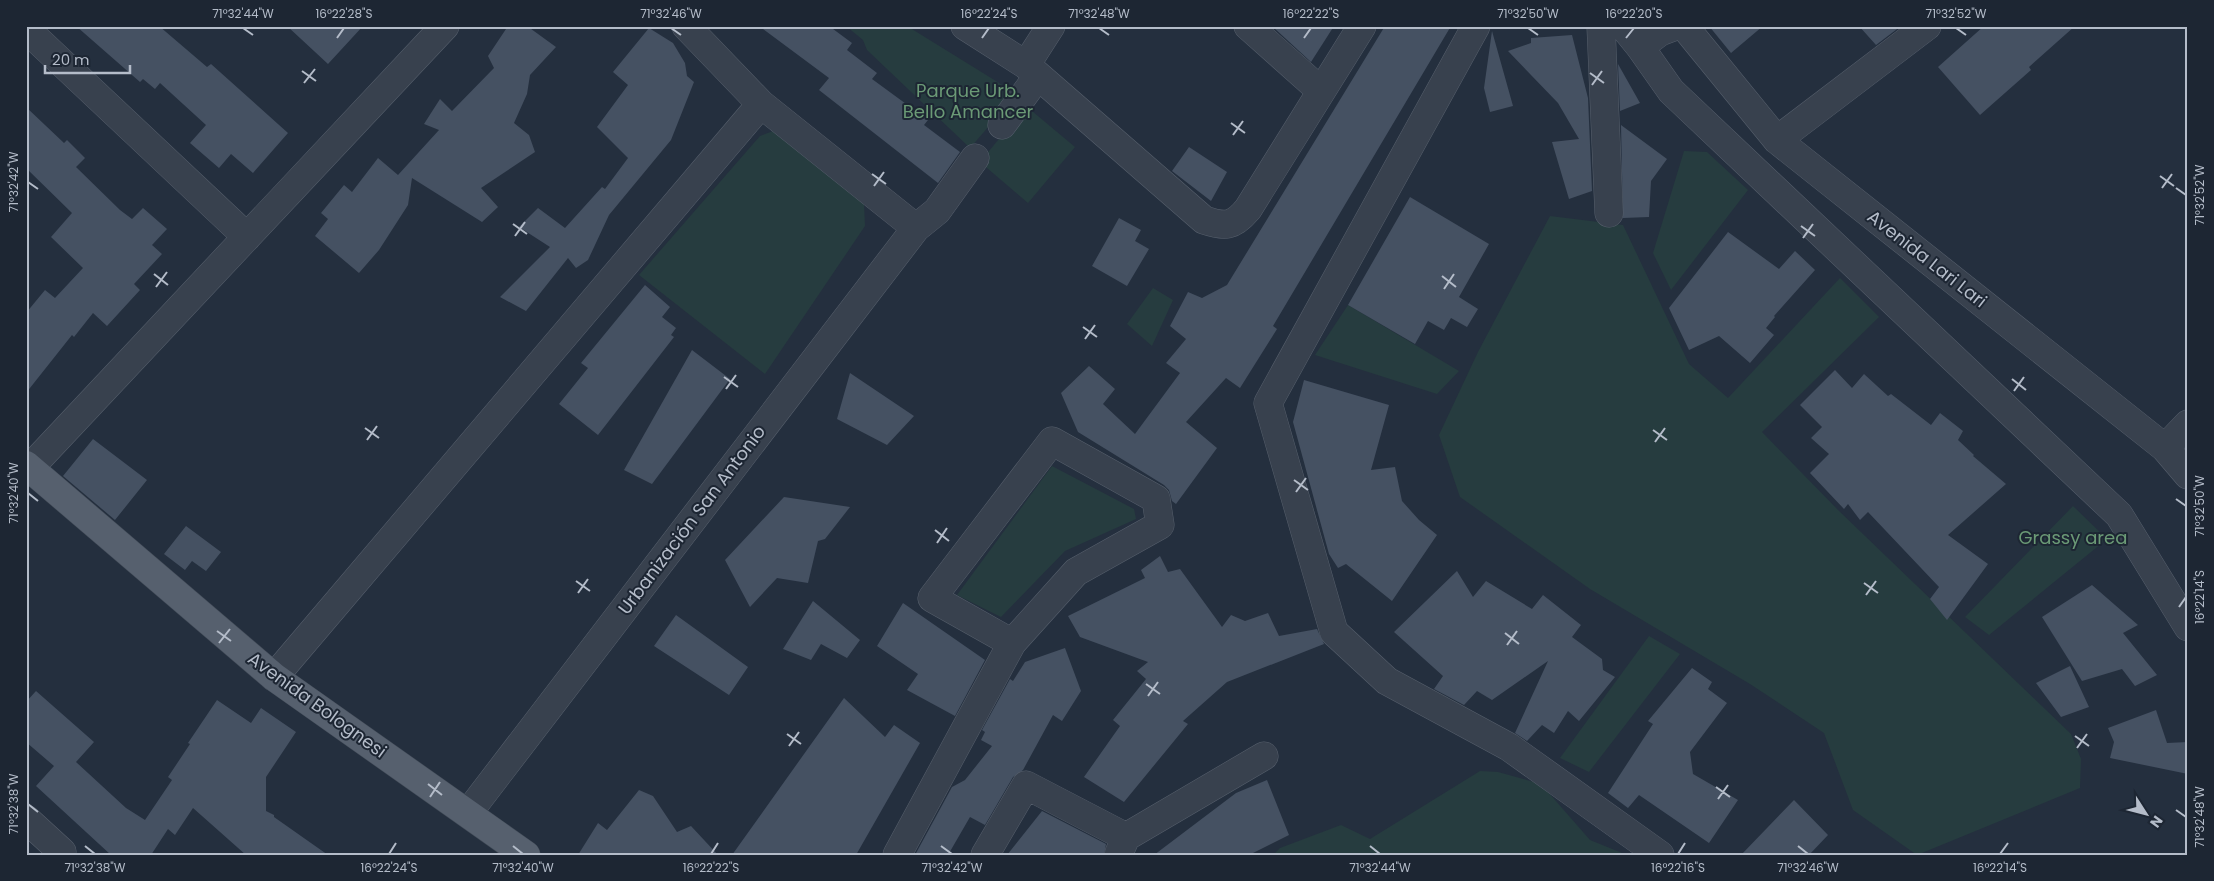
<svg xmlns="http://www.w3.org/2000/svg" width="2214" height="881" viewBox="0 0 2214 881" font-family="Poppins,sans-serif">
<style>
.green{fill:#263c3f}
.building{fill:#455162}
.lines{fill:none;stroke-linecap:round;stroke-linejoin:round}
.minor-casing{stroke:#565f6c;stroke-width:29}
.major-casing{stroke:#414a57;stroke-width:29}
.minor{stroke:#38414e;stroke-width:28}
.major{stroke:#56606e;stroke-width:28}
.ticks{fill:none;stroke:#b4bcc9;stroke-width:2}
.labels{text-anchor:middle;stroke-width:4;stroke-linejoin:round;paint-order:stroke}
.park-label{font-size:18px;fill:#6b9a76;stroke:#1d2633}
.street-label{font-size:18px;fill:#b4bcc9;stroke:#1d2633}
.neatline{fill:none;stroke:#b4bcc9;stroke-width:2}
.ticks-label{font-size:12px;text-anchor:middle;fill:#b4bcc9}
</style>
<rect width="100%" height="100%" fill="#242f3e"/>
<path class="green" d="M 846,26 L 907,26 L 1017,94 L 970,148 L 867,50 L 863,40 Z
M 1026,106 L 1075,147 L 1028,203 L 980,162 Z
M 773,131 L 864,204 L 865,226 L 765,374 L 639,275 L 760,136 Z
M 1684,151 L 1707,152 L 1748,190 L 1671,290 L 1653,253 Z
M 1550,216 L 1623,225 L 1689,364 L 1728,398 L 1840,278 L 1879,317 L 1762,432 L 1838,510 L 2071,734 L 2081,759 L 2080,788 L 1917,855 L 1853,810 L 1824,733 L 1750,684 L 1590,589 L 1460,497 L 1439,435 L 1478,352 Z
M 1153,288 L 1173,300 L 1152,346 L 1127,324 Z
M 1348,305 L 1459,371 L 1437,394 L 1315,355 Z
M 1052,466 L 1134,509 L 1136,519 L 1065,551 L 1001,617 L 957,595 Z
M 2073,506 L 2107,539 L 1989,635 L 1965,617 Z
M 1649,636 L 1680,654 L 1589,772 L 1560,758 Z
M 1480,771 L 1498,772 L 1541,784 L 1590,840 L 1627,855 L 1273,855 L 1280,848 L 1341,825 L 1370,839 Z"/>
<path class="building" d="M 76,26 L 159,26 L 207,67 L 211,64 L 288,133 L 253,173 L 231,154 L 219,168 L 190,143 L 206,125 L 160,83 L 155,89 L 143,79 L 140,82 Z
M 287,26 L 363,26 L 328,64 Z
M 508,26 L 527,26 L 556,47 L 530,75 L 527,94 L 514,123 L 529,135 L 535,152 L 481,188 L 498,207 L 482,222 L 412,178 L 408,205 L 379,250 L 359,273 L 315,236 L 328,219 L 321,213 L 344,185 L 352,192 L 378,158 L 398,175 L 439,130 L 424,124 L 440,99 L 452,111 L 494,68 L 488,56 Z
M 759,26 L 829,26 L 852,43 L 847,50 L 877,73 L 872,79 L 928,120 L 924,125 L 960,152 L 938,183 L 819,90 L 829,78 Z
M 1272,26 L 1334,26 L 1311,62 Z
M 1385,26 L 1451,26 L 1273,326 L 1277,329 L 1240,388 L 1226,378 L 1186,422 L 1217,448 L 1176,504 L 1172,501 L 1169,490 L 1164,485 L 1078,432 L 1061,393 L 1089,366 L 1115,389 L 1103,404 L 1135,434 L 1180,373 L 1166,363 L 1186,339 L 1170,326 L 1188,292 L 1202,298 L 1227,285 Z
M 1709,26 L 1763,26 L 1731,53 Z
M 1859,26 L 1901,26 L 1876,45 Z
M 1984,26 L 2075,26 L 2029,67 L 2031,70 L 1980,115 L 1938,67 Z
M 649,28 L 673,43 L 685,63 L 687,76 L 694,82 L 671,140 L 609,215 L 588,260 L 576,268 L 568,258 L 526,311 L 500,297 L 550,247 L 519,227 L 538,208 L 565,228 L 602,187 L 605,189 L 628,158 L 597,127 L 628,85 L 613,72 Z
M 1492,31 L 1513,106 L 1490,112 L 1484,88 Z
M 1572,35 L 1588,98 L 1592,191 L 1569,199 L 1552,142 L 1579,139 L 1558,103 L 1508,51 L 1531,43 L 1531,38 Z
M 1618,64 L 1640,103 L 1620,111 Z
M 26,107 L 64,143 L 67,140 L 85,158 L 76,167 L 120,210 L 132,219 L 143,208 L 167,229 L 152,245 L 162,254 L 134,284 L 140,290 L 107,326 L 93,313 L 74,337 L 72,335 L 26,393 L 26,313 L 45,290 L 55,298 L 83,268 L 51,237 L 72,213 L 26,168 Z
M 1621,125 L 1667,159 L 1651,181 L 1649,217 L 1623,218 Z
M 1189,147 L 1227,172 L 1211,201 L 1172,171 Z
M 1410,197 L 1489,244 L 1459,297 L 1478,309 L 1467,327 L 1451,318 L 1444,330 L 1428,321 L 1415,344 L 1348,305 Z
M 1119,218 L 1141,230 L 1135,241 L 1149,249 L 1127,286 L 1092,266 Z
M 1728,232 L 1779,269 L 1795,251 L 1815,270 L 1774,316 L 1775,317 L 1766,328 L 1774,335 L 1750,363 L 1719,336 L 1689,350 L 1669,308 Z
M 645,285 L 670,307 L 662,317 L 676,328 L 671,335 L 674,337 L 598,435 L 559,404 L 588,368 L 581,363 Z
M 692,350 L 730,379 L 652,484 L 624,470 Z
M 1835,370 L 1852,388 L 1864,374 L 1888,396 L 1891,394 L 1931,425 L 1940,413 L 1963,431 L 1958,440 L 1974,455 L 1973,456 L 2006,484 L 1948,535 L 1988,564 L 1947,620 L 1930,599 L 1939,587 L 1868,512 L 1860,520 L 1848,504 L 1844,509 L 1810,473 L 1829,454 L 1811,438 L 1822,427 L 1800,405 Z
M 850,373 L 914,416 L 887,445 L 837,419 Z
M 1304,380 L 1389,405 L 1371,470 L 1395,467 L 1402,501 L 1419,520 L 1437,535 L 1392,601 L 1346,564 L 1338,568 L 1329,554 L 1293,422 Z
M 93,439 L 147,480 L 115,520 L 63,476 Z
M 784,497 L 850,507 L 825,539 L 818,541 L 808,583 L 777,578 L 750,607 L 725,560 Z
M 186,526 L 221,552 L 206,571 L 192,561 L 185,570 L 164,554 Z
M 1160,556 L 1168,572 L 1180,569 L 1222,627 L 1231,615 L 1245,621 L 1268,613 L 1279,636 L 1317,629 L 1324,644 L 1227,682 L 1183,721 L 1188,724 L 1124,802 L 1084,777 L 1120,726 L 1113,720 L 1146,679 L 1137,671 L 1148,662 L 1080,637 L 1068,616 L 1145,578 L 1141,570 Z
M 1457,571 L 1473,597 L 1486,581 L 1532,609 L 1543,595 L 1581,625 L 1572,637 L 1602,659 L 1603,670 L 1615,677 L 1579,721 L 1568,711 L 1554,733 L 1542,725 L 1527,741 L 1515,733 L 1548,661 L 1492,700 L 1477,691 L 1464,705 L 1434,689 L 1443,676 L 1394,632 Z
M 2092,585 L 2138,625 L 2123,633 L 2157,675 L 2135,686 L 2122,669 L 2082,681 L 2042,617 Z
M 813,601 L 860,640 L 847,658 L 821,644 L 811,660 L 783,649 Z
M 903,603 L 985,660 L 955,716 L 907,690 L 918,674 L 877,646 Z
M 676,615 L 748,667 L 729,695 L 654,646 Z
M 1065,648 L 1081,691 L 1062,721 L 1053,715 L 1023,770 L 1013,777 L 985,825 L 970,817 L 948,855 L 915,855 L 952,787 L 965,780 L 992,746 L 981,740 L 985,732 L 982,730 L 1010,679 L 1013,681 L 1025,662 Z
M 2070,666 L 2089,707 L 2061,717 L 2036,683 Z
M 1692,668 L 1712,682 L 1708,689 L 1727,703 L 1690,752 L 1693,774 L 1738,800 L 1709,843 L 1639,795 L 1628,808 L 1608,793 L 1653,724 L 1648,721 Z
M 36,691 L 94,742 L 76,762 L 126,808 L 145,820 L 172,780 L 168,777 L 190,744 L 188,743 L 217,700 L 251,723 L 261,708 L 296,732 L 266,777 L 266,811 L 274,815 L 274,817 L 328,855 L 246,855 L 193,808 L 175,835 L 168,829 L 151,855 L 111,855 L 36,786 L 54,766 L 26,742 L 26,702 Z
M 844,698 L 885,737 L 894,725 L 920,743 L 856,855 L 732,855 Z
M 2156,710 L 2167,743 L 2188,742 L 2188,774 L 2110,758 L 2114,742 L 2108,728 Z
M 1267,780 L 1289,835 L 1249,855 L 1154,855 L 1236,793 Z
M 639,790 L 653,796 L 677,832 L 691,826 L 718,855 L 578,855 L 598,823 L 607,830 Z
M 1794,800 L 1828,835 L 1809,855 L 1741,855 Z
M 1042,811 L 1106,844 L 1104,855 L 1007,855 Z"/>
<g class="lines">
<defs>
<path id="minor" d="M 686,26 L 761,104 L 916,228
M 965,26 L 1026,65 L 1204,220 C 1225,227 1233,227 1248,209 L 1362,26
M 1248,26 L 1321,91
M 1476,26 L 1268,403 L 1334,632 L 1387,681 L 1509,747 L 1660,855
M 1601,26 L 1609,213
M 1623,26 L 1640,47 L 1671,91 L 2119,515 L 2188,627
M 1684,26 L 1777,140 L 2165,448 L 2188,475
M 26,29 L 247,237
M 1640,47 L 1660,32 L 1676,26
M 1026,65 L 1051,26
M 1002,125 L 1038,76
M 1777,140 L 1927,26
M 2165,448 L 2188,424
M 26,472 L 445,26
M 274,677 L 761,104
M 468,813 L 916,228 L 937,211 L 975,158
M 26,819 L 62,852
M 1119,853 L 1126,837 L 1264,756
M 897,855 L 1012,643 L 1076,572 L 1160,525 L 1156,499 L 1052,441 L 932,598 L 1012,643
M 985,855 L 1026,785 L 1126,837"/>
<path id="major" d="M 26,465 L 274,677 L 526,855"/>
</defs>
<use href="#minor" class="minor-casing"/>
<use href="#major" class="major-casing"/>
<use href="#minor" class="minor"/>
<use href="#major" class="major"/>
</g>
<path class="ticks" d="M 243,28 L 253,35M 671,28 L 681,35M 1099,28 L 1109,35M 1528,28 L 1538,35M 1956,28 L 1966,35M 337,38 L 344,28M 982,38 L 989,28M 1304,38 L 1311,28M 1626,38 L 1634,28M 302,71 L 316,81M 1590,73 L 1604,83M 304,83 L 315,69M 1592,85 L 1602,71M 1231,123 L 1245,133M 1233,135 L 1243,121M 872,174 L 886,184M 2160,176 L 2174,186M 28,182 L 38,189M 874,186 L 884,172M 2162,188 L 2172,174M 2176,188 L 2186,195M 513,224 L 527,234M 1801,226 L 1815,236M 515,236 L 525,222M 1803,238 L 1813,224M 154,274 L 168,285M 1442,276 L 1456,287M 156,287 L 167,272M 1444,289 L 1454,274M 1083,327 L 1097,337M 1085,339 L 1095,325M 724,377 L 738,387M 2012,379 L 2026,390M 726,389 L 736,375M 2014,391 L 2024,377M 365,428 L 379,438M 1653,430 L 1667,440M 367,440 L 377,426M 1655,442 L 1665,428M 1294,480 L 1308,490M 1296,492 L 1306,478M 28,493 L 38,501M 2176,499 L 2186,506M 935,530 L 949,541M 937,543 L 947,528M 576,581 L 590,591M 1864,583 L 1878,593M 578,593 L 588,579M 1866,595 L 1876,581M 2179,607 L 2186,597M 217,631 L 231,641M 1505,633 L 1519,644M 219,643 L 230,629M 1507,645 L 1517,631M 1146,684 L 1160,694M 1148,696 L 1158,682M 787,734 L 801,744M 2075,736 L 2089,746M 789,746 L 799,732M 2077,748 L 2087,734M 428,784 L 442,795M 1716,787 L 1730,797M 430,797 L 440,782M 1718,799 L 1728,785M 28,804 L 38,812M 2176,810 L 2186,817M 85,846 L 95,854M 513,846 L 523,854M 941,846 L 952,854M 1370,846 L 1380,854M 1798,846 L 1808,854M 389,854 L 396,843M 711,854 L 718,843M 1678,854 L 1685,843M 2000,854 L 2008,843"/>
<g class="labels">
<g class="park-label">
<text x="968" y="97">Parque Urb.<tspan x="968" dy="21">Bello Amancer</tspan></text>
<text x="2073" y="544">Grassy area</text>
</g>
<g class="street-label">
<text transform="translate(1927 259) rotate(38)" y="6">Avenida Lari Lari</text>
<text transform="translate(692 520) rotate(-53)" y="6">Urbanización San Antonio</text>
<text transform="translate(317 705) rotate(36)" y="6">Avenida Bolognesi</text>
</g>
</g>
<rect width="2214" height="881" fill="none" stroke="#1d2633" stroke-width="55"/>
<g transform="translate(2146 814) rotate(126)" stroke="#1d2633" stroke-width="4" paint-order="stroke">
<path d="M0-4L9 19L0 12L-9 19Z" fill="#b4bcc9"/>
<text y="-8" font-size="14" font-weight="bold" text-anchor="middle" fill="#b4bcc9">N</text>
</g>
<path d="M45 65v8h85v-8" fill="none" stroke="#b4bcc9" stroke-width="2.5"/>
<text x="52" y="65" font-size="15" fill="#b4bcc9" stroke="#1d2633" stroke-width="4" paint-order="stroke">20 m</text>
<rect x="28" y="28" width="2158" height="826" class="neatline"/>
<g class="ticks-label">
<text x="243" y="18">71°32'44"W</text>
<text x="344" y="18">16°22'28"S</text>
<text x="671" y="18">71°32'46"W</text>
<text x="989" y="18">16°22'24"S</text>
<text x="1099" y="18">71°32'48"W</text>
<text x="1311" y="18">16°22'22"S</text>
<text x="1528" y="18">71°32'50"W</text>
<text x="1634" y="18">16°22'20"S</text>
<text x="1956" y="18">71°32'52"W</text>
<text transform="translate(14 182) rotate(-90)" y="4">71°32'42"W</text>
<text transform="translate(2200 195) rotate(-90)" y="4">71°32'52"W</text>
<text transform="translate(14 493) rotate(-90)" y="4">71°32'40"W</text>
<text transform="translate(2200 506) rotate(-90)" y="4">71°32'50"W</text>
<text transform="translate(2200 597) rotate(-90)" y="4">16°22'14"S</text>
<text transform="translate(14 804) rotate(-90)" y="4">71°32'38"W</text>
<text transform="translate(2200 817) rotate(-90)" y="4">71°32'48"W</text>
<text x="95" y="872">71°32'38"W</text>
<text x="389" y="872">16°22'24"S</text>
<text x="523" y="872">71°32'40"W</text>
<text x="711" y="872">16°22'22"S</text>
<text x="952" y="872">71°32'42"W</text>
<text x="1380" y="872">71°32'44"W</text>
<text x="1678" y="872">16°22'16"S</text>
<text x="1808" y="872">71°32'46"W</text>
<text x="2000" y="872">16°22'14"S</text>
</g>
</svg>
